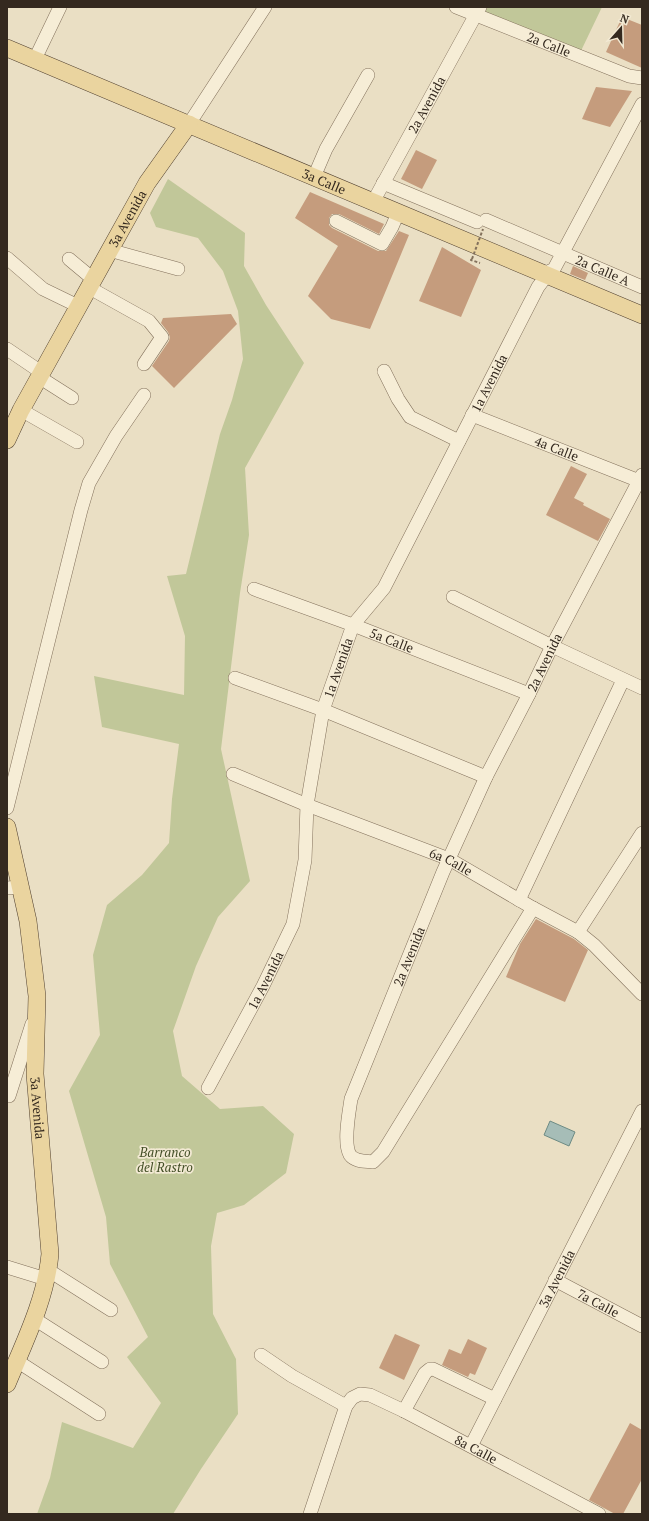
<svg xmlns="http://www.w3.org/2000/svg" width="649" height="1521" viewBox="0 0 649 1521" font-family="'PT Serif',serif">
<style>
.green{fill:#c1c799}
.water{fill:#a6bdb7;stroke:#6d8b84}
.building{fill:#c59c7d}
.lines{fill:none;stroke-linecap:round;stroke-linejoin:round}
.minor-casing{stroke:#83715c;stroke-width:14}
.major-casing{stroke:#514030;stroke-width:18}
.path{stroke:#83715c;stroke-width:2;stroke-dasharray:3 2;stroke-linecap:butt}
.minor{stroke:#f6edd6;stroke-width:13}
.major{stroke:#ead49f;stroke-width:17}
.path-bridge{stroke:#83715c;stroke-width:2;stroke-dasharray:3 2;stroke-linecap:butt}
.labels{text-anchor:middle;stroke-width:3.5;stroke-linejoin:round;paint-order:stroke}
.street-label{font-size:13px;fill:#34291f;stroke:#f2e9d3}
.park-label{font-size:13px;font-style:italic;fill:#444f27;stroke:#f2e9d3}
</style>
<rect width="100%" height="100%" fill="#eadfc4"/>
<path class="green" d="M 483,7 L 602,7 L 579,55 L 480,12 Z
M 168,179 L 245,233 L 244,266 L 266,305 L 304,363 L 245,468 L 249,535 L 240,593 L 221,749 L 250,881 L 218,917 L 196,966 L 173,1031 L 182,1076 L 220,1109 L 263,1106 L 294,1134 L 286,1173 L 244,1205 L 217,1213 L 211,1246 L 213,1314 L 236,1359 L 238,1414 L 201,1469 L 173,1514 L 37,1514 L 50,1478 L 62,1422 L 133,1448 L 161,1403 L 127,1357 L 148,1337 L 110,1264 L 106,1217 L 69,1091 L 100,1035 L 93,955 L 107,905 L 142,875 L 169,843 L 172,799 L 179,744 L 102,727 L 94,676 L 184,695 L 185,636 L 167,576 L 186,574 L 220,434 L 232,400 L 243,359 L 238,311 L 223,271 L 198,238 L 156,227 L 150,213 Z"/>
<path class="water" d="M 550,1121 L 575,1132 L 569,1146 L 544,1135 Z"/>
<path class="building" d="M 622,17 L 642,25 L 642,68 L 606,52 Z
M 596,87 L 632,91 L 610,127 L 582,119 Z
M 416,150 L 437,160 L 422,189 L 401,179 Z
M 310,192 L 384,224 L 379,234 L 339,214 L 332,214 L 329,218 L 329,225 L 332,228 L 378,251 L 386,251 L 399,231 L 409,235 L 370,329 L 331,319 L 308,296 L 338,246 L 295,218 Z
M 442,247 L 481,270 L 461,317 L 419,301 Z
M 573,266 L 588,273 L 585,280 L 570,274 Z
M 231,314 L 237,324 L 174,388 L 152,366 L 169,341 L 170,337 L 168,332 L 161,323 L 163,318 Z
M 571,466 L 587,474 L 574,498 L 584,503 L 583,505 L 610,519 L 598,541 L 546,515 Z
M 536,919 L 574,939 L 588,950 L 565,1002 L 506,977 L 520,944 Z
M 395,1334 L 420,1345 L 404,1380 L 379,1368 Z
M 468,1339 L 487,1348 L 475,1375 L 470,1373 L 468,1377 L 442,1365 L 449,1349 L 461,1354 Z
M 630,1423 L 642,1430 L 642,1479 L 623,1514 L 615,1514 L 589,1500 Z"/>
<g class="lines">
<defs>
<g id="minor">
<path id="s1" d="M 456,7 L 629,76 L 642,78"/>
<path d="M 35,59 L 60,7"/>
<path d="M 189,124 L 265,7"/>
<path d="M 314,177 L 326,149 L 368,75"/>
<path d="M 383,183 L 477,222"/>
<path id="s2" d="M 373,202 L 480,7"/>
<path id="s3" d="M 486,220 L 642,287"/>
<path d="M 336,221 L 382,244 L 392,227 L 398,213"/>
<path d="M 109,250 L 178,269"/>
<path d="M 7,258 L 43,289 L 78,306"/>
<path d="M 69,259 L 93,279"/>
<path d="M 538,272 L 548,272 L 554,269 L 642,104"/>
<path d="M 88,287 L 149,321 L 162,337 L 144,364"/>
<path d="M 7,349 L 41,372"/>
<path d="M 384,371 L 398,399 L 410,417 L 459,441"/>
<path d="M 39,377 L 72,398"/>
<path d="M 21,410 L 77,442"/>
<path id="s4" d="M 472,415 L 642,482"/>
<path id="s5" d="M 254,589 L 353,625 L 529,694"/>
<path d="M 453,597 L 552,646 L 642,688"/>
<path d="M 235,678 L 323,710 L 486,777"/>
<path id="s6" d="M 233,774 L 307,805 L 449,859 L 533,908 L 578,932 L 594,945 L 642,994"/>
<path d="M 7,808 L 81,510 L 89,483 L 116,436 L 144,395"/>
<path d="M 7,888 L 21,887"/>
<path d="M 519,900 L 623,680"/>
<path id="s7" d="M 533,908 L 383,1152 L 373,1162 C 366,1161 355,1162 350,1155 C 343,1143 349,1113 351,1099 L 443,872 L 486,777 L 529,694 L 552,646 L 642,475"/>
<path d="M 578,932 L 642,833"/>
<path id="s8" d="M 208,1088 L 263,986 L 293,924 L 305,860 L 307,805 L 323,710 L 353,625 L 384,588 L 538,287 L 547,275"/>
<path d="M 9,1096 L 32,1024"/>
<path d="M 7,1267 L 46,1279"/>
<path d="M 48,1270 L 111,1310"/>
<path id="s9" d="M 555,1280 L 642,1326"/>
<path d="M 33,1318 L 102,1362"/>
<path d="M 261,1355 L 292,1376 L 346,1406"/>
<path d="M 17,1361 L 99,1414"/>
<path d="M 404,1411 L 425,1373 L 430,1369 L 433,1369 L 495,1399"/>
<path id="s10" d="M 471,1446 L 642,1111"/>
<path id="s11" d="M 310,1514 L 346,1406 L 352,1398 L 360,1394 L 370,1395 L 404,1411 L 599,1514"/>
</g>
<g id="major">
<path id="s12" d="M 7,48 L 642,315"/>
<path id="s13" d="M 7,440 L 21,410 L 147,183 L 189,124"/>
<path id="s14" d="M 7,827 L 28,921 L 37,996 L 35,1074 L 50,1254 C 46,1299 24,1343 7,1384"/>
</g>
</defs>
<use href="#minor" class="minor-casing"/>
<use href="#major" class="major-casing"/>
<path class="path" d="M 472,259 L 471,260 L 480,263"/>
<use href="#minor" class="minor"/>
<use href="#major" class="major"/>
<path class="path-bridge" d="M 472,259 L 483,229"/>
</g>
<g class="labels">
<g class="street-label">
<text dy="5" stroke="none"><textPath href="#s1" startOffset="100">2a Calle</textPath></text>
<text dy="5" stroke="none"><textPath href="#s2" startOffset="111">2a Avenida</textPath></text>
<text dy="5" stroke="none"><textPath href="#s12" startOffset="344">3a Calle</textPath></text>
<text dy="5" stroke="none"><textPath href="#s13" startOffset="252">3a Avenida</textPath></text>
<text dy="5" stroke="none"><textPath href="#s3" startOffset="127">2a Calle A</textPath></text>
<text dy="5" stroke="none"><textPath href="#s8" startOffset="770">1a Avenida</textPath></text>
<text dy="5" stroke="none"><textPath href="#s4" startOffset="91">4a Calle</textPath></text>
<text dy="5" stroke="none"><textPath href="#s5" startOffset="147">5a Calle</textPath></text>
<text dy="5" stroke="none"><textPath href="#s7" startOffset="860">2a Avenida</textPath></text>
<text dy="5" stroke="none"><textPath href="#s8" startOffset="446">1a Avenida</textPath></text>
<text dy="5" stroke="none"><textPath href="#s6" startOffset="235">6a Calle</textPath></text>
<text dy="5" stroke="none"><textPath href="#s7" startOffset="536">2a Avenida</textPath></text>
<text dy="5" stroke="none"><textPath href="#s8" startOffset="122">1a Avenida</textPath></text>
<text dy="5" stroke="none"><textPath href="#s14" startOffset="284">3a Avenida</textPath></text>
<text dy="5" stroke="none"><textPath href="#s10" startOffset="188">3a Avenida</textPath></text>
<text dy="5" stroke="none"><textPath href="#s9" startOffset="49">7a Calle</textPath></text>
<text dy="5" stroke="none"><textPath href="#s11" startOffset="262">8a Calle</textPath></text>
</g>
<g class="park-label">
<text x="165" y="1157">Barranco<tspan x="165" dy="15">del Rastro</tspan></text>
</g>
</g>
<rect width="649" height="1521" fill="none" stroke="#34291f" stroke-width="16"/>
<g transform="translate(621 28) rotate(20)" stroke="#f2e9d3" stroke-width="3" paint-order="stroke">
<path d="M0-3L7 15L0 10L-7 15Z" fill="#34291f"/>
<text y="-6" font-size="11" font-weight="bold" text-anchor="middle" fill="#34291f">N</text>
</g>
</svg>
